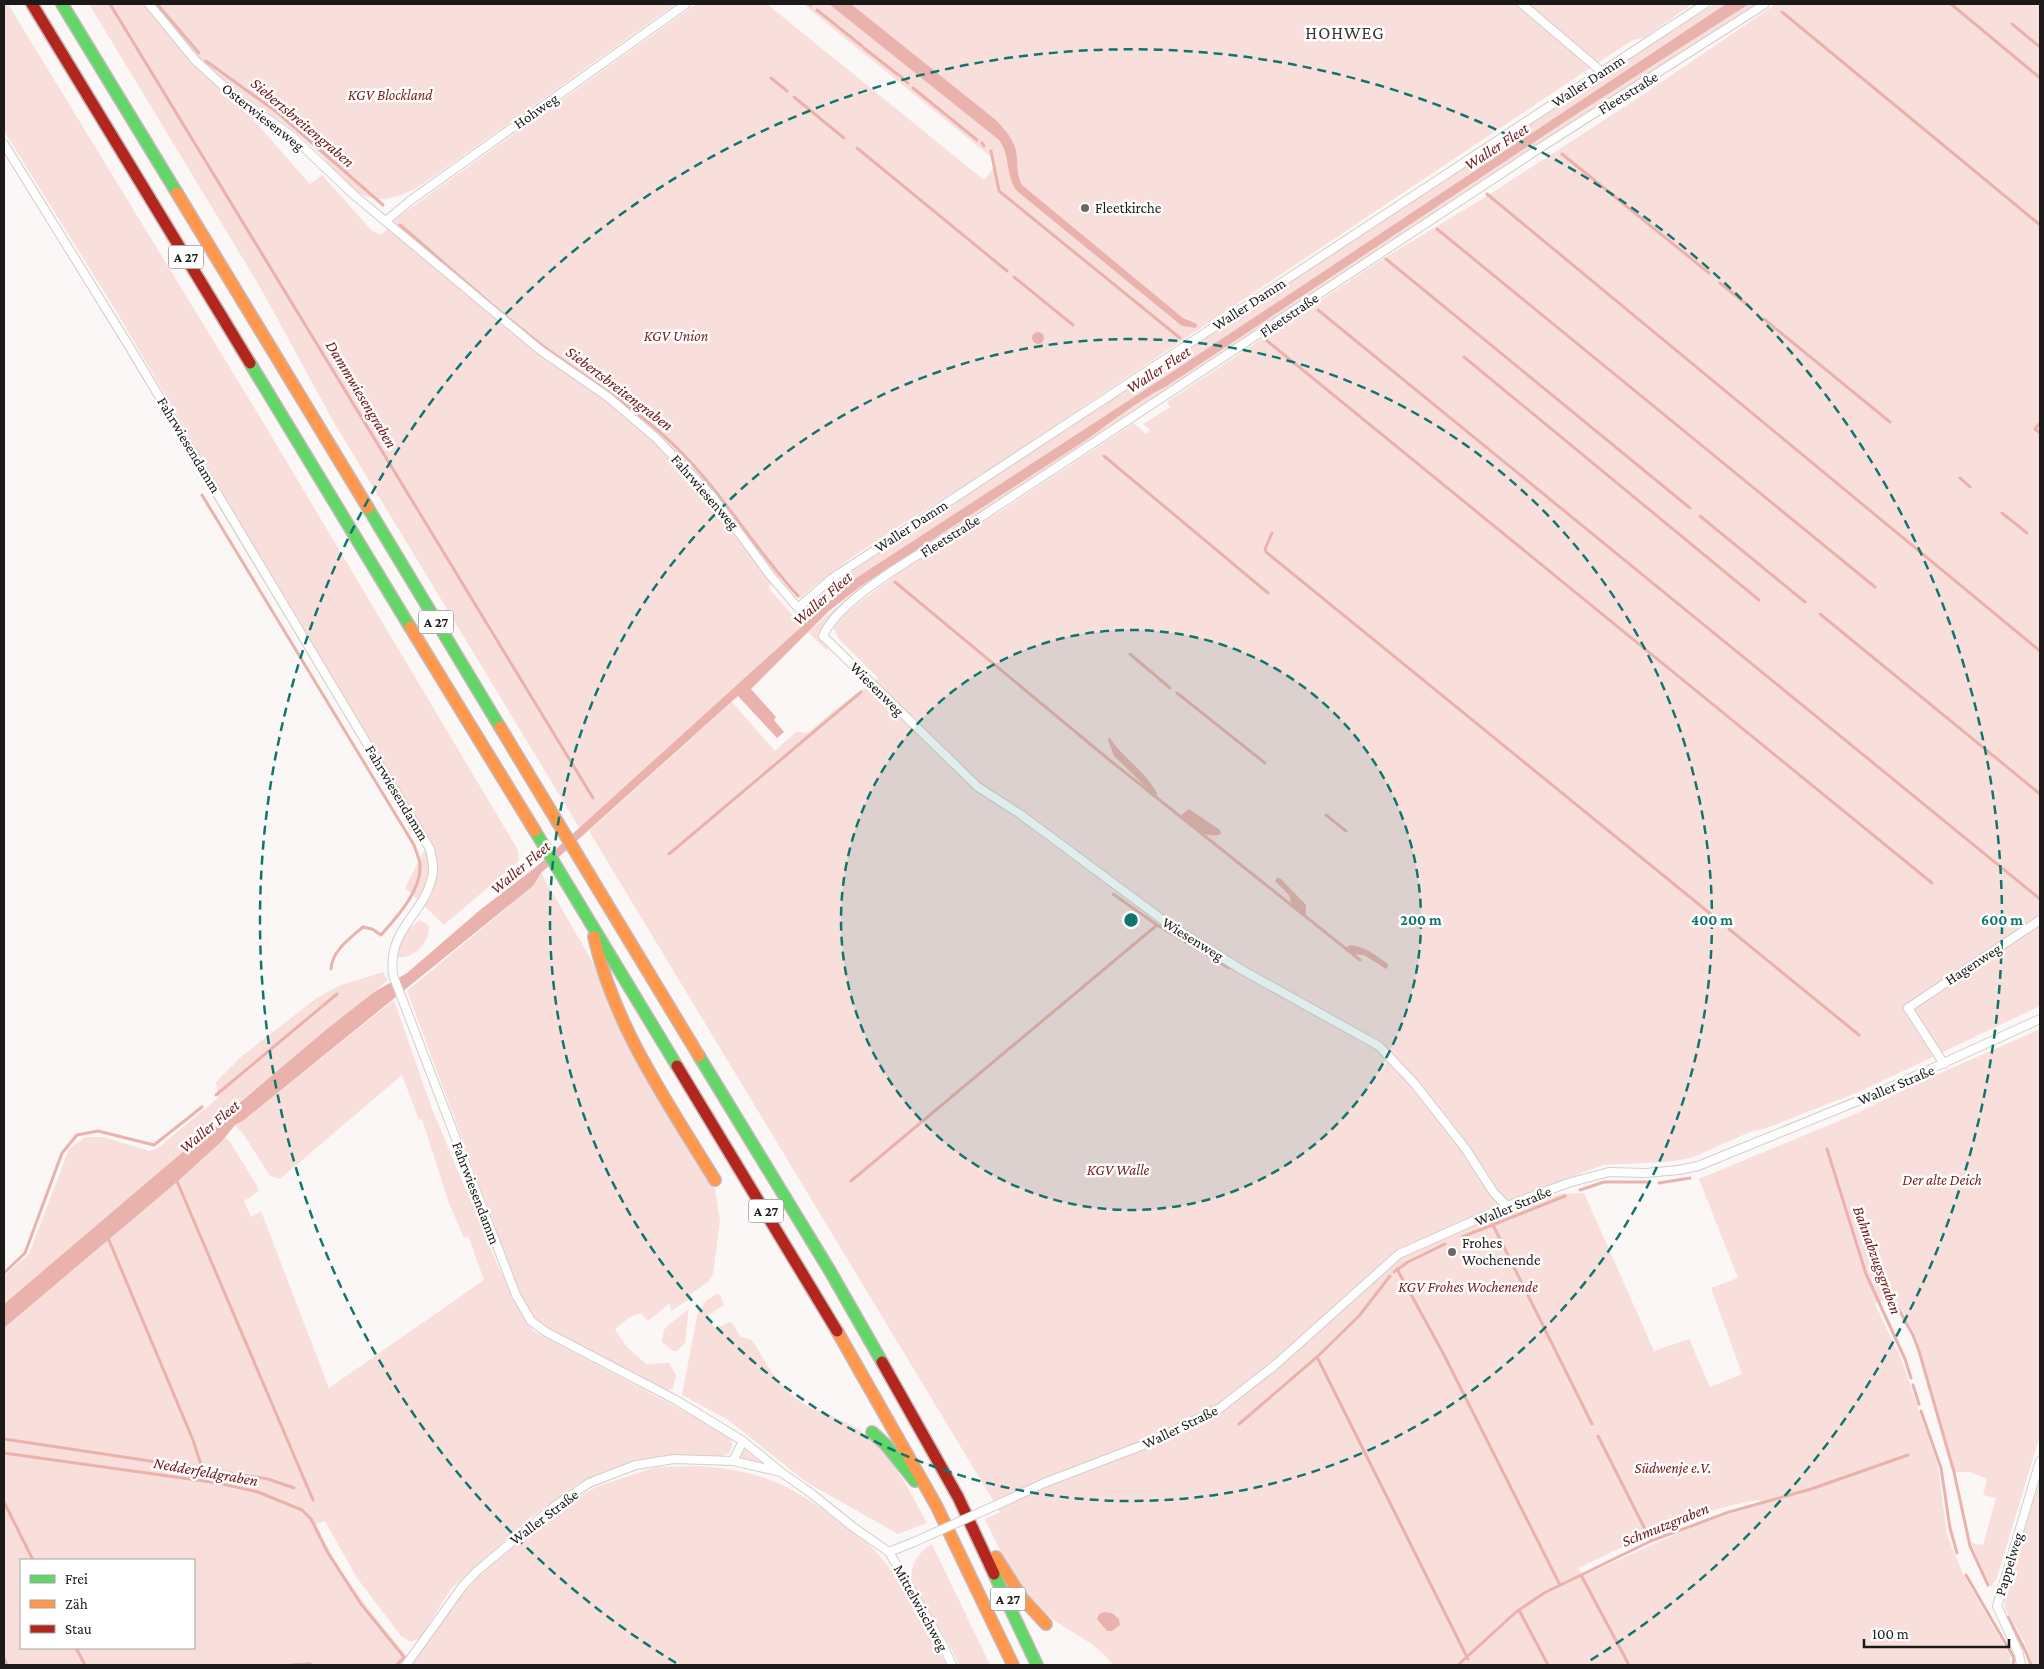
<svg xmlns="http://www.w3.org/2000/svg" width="2044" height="1669" viewBox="0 0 2044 1669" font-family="'Crimson Pro',serif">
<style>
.green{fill:#f9dfdc;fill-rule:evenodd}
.water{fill:#eab2ad}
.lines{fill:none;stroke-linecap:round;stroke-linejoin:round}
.stream{stroke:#eab2ad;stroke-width:3}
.street-casing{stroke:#d1cecd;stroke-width:10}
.fast-casing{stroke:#c5b9b8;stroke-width:14}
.slow-casing{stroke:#c5b9b8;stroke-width:14}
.jam-casing{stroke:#c5b9b8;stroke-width:14}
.street{stroke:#fefefe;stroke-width:8}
.fast{stroke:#63d668;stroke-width:11}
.slow{stroke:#ff974d;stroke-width:11}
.jam{stroke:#b3261e;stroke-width:11}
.street-bridge-casing{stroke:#d1cecd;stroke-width:10;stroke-linecap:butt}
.street-bridge{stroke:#fefefe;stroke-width:8}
.ring{fill:none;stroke:#0f766e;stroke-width:2.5;stroke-dasharray:9 6}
.poi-dot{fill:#696766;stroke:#fff;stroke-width:2}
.labels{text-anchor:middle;stroke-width:5;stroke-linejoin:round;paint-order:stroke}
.shield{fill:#fff;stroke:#5f5e5e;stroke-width:1}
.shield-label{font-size:14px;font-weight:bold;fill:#1b1919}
.street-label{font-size:15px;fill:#1b1919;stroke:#fff}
.park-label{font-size:15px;font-style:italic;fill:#7c2121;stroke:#fff}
.poi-label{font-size:15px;fill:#1b1919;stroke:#fff;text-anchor:start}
.water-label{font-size:16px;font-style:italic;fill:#6f1416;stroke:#fff}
.quarter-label{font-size:18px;letter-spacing:1px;fill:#3d3838;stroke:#fff}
.centre{fill:#0f766e;stroke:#fff;stroke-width:2.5}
.ring-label{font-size:15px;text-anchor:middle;font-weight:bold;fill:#0f766e;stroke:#fff;stroke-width:5;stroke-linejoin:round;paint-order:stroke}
</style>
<rect width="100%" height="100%" fill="#fbf7f6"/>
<path class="green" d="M 4,4 L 8,4 L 263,422 L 518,850 L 519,861 L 444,925 L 405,888 L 425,849 L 212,496 L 221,490 L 116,311 L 4,131 Z
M 89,4 L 143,4 L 187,58 L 251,117 L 310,184 L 322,175 L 372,231 L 381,235 L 397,218 L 430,194 L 696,4 L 767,4 L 984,180 L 993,168 L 991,157 L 803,4 L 1692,4 L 1644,38 L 1633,40 L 1587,70 L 963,487 C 905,522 850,555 799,599 L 779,577 L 768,587 L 795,618 L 848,574 L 1505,139 L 1715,4 L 1726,4 L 1160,380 L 853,580 L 580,829 L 333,421 L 260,287 Z
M 154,4 L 676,4 L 426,182 C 410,192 388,204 368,197 C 349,191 327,160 312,146 C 284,122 253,103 223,80 C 197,59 176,30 154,4 Z
M 1749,4 L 1759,4 L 845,605 C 833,615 825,622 821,637 L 830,647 L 826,650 L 808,632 L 861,586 L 1111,423 L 1123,411 L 1167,386 L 1569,119 Z
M 1776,4 L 2040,4 L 2040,895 L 2038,899 L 2040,901 L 2040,1006 L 1861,1091 L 1764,1129 L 1750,1132 L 1691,1158 L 1666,1162 L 1603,1165 L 1492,1207 L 1494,1219 L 1560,1194 L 1584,1193 L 1654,1351 L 1689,1339 L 1710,1387 L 1742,1374 L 1711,1288 L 1738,1278 L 1699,1179 L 1853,1115 L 1920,1082 L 2040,1029 L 2040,1435 L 1997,1578 L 1991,1587 L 1971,1543 L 1983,1545 L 1996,1498 L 1983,1495 L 1987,1479 L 1970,1472 L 1955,1472 L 1915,1334 L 1894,1296 L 1875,1304 L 1902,1361 L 1938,1466 L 1947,1535 L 1963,1574 L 2010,1656 L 2010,1665 L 1113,1665 C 1094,1640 1076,1637 1053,1619 C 1020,1592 1003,1557 985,1519 L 1000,1512 L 589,831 L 732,702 L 775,751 L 796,732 L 808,733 L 832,712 L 878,678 L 839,639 L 833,627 L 847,612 L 909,565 L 998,513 L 1134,423 L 1146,434 L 1150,430 L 1143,424 L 1170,407 L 1167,402 L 1381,260 L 1490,194 L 1635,100 ZM 1759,1500 L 1760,1504 L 1692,1527 L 1582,1576 L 1579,1568 C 1637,1540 1694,1510 1759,1500 Z
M 541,873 L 593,963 L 650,1085 L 715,1190 L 720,1221 L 713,1274 L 708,1282 L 691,1294 L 691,1298 L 671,1311 L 670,1303 L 648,1321 L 641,1313 L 630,1317 L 615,1329 L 626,1346 L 646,1364 L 669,1363 L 676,1375 L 673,1389 L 666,1390 L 539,1324 L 523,1302 L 407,991 L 533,886 Z
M 420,920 L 428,925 C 433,939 413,960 398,957 C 393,943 409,927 420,920 Z
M 383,972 L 388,980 L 231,1109 C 229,1121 222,1126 211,1129 L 4,1304 L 4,1276 L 29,1254 L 69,1149 L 85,1137 L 104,1137 L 149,1151 L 158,1148 L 218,1098 L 216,1082 L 242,1056 L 318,997 L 341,985 Z
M 394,1000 L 432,1109 L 500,1270 L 533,1331 L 716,1428 L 732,1439 L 732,1447 L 729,1453 L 719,1457 L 686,1455 L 634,1463 L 607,1470 L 577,1484 L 529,1519 L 451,1589 L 420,1638 L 411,1642 L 401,1636 L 357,1578 L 325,1521 L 316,1524 C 338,1573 373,1615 407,1656 L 399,1665 L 4,1665 L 4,1328 L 177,1182 L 224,1136 L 230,1142 L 256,1184 L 259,1191 L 244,1201 L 251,1217 L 261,1211 L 329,1388 L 484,1280 L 468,1236 L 464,1238 L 449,1203 L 422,1119 L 419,1120 L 402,1075 L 280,1179 L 270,1176 L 244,1135 L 235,1125 L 244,1120 ZM 21,1560 L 194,1560 L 194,1648 L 21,1648 Z
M 717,1294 L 720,1295 L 724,1305 L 707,1316 L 715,1329 L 729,1322 L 732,1323 L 741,1337 L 752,1340 C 767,1365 783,1395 812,1408 C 832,1417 853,1422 869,1438 C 896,1462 910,1492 927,1523 L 898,1534 L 806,1482 L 728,1420 L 682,1395 L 698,1311 L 708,1299 Z
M 689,1309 L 685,1343 L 677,1351 L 673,1351 L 662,1342 L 664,1330 L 668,1325 Z
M 742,1450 L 746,1450 L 763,1464 L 741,1459 L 739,1457 Z
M 699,1466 C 763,1471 790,1484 841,1523 C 856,1535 872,1545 884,1561 C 909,1593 927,1630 947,1665 L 411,1665 L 458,1600 L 481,1574 L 547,1519 L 576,1498 L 598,1486 L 656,1467 Z
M 2040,1479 L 2040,1665 L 2032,1665 L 2025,1643 L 2004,1607 L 2006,1591 Z
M 932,1544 L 990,1665 L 959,1665 L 950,1646 L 911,1580 C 911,1564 918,1552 932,1544 Z"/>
<path class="water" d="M 829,4 L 851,4 L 997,121 C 1004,129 1011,136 1015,147 C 1019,160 1015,173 1022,185 L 1183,318 L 1197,324 L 1196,328 L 1182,326 L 1017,191 C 1005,176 1011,156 999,140 Z
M 1726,4 L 1749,4 L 1569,119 L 1167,386 C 1135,402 1110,424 1080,444 L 861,586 L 829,611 L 751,689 L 776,717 L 774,720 L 784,732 L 777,738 L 738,696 L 541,873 L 533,886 L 244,1120 L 235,1125 L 222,1141 L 177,1182 L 4,1328 L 4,1304 L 211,1128 C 222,1126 229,1121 231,1110 L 327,1029 L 374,992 L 407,973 L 480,910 L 536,867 L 853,580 L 1160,380 Z
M1032 338a6 6 0 1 1 12 0a6 6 0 1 1-12 0Z
M 1109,737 C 1123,758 1145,771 1157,793 L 1156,797 L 1114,756 L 1108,740 Z
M 1189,809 L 1220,830 L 1221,834 C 1204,840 1193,827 1180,816 Z
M 1277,878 L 1280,878 L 1306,905 L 1306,917 L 1292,906 L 1289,895 L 1275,881 Z
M 1351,945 C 1366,947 1377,956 1388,964 L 1388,967 L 1386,969 L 1364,955 L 1351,954 L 1345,948 Z
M 1104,1612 L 1112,1613 L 1119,1619 L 1120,1625 L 1112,1631 L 1107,1631 L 1097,1619 L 1099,1614 Z"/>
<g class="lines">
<path class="stream" d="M 110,4 L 593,798
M 157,4 L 199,53
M 809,4 L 811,5
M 1951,4 L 2040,78
M 817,10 L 862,46
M 1782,12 L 2040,225
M 2012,24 L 2040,47
M 864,48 L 897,74
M 206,61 L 278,113 L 383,205
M 899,75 L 908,83
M 771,78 L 787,91
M 913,88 L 977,140
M 794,97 L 844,138
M 982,143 L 984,146
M 857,148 L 1007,271
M 991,151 L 999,191 L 1180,338
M 1562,154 L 1709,273
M 1487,194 L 2040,651
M 400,225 C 449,266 496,311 547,349 C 591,381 637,409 676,447 C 722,492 755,549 798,596
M 1437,229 L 1875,587
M 1386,259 L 1690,508
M 1014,277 L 1073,325
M 1720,283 L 1750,307
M 1318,310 L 2040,899
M 1764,319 L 1890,422
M 1266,340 L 1932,883
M 1464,357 L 1759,600
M 2040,423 L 2035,429 L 2040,433
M 1104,456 L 1268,593
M 1960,478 L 1970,487
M 202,495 L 414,845 C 416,851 419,858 420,864 C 422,890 397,917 381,935 L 372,929 L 363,927 C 349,939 332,951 331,969
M 2002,513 L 2027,533
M 1700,516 L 1805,602
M 1272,533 L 1265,549 L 1266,552 L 1723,924
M 895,582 L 1107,758 L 1360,960
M 1820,614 L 2040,794
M 1130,654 L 1170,688
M 1177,693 L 1265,763
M 1326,815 L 1346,831
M 669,854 L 861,692
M 1113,894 L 1157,925 L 1229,968
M 1729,929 L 1859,1035
M 216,1095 L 337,994
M 1827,1149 L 1866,1274 L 1905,1359 L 1911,1378
M 176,1179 L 313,1500
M 851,1181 L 1157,925
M 1659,1183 L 1690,1178
M 1580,1190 L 1604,1182 L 1647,1182
M 1492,1223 L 1592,1424
M 1462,1237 L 1565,1196
M 108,1238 L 193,1440 L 202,1468
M 1397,1269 L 1443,1353 L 1560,1585
M 1394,1272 L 1408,1262 L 1445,1244
M 4,1273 L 25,1253 L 62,1153 L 77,1135 L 98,1131 L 154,1145 L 202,1107
M 1892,1297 L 1913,1335 L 1919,1351 L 1954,1472 L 1970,1546 L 1988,1585
M 1317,1357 L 1468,1659
M 1913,1385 L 1919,1404
M 1921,1411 L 1941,1468 L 1950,1528 L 1957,1553
M 1239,1424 L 1317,1357 L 1359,1316 L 1390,1276
M 1598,1436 L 1651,1541
M 4,1439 L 223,1472 L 268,1479 L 294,1488
M 4,1453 L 218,1483 L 258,1492 L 302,1510 L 311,1519 L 328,1553 L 361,1604 L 404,1657 L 397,1665
M 4,1502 L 33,1560
M 1581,1575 L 1629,1665
M 1966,1575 L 2014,1658 L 2013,1665
M 1519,1610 L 1548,1665
M 2008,1617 L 2025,1650 L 2031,1665
M 76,1648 L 85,1665
M 4,1658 L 7,1665
M 291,1665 L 310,1664
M 1458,1665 L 1516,1612 L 1544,1593 L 1651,1541 L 1729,1512 L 1811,1489 L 1908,1455"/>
<defs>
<path id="street" d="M 149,4 L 195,60 L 231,93 L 292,136 L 354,195 L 540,350 L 608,397 L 655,437 L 712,496 L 770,575 L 798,608 L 831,579 L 1705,4
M 1522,4 L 1602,72
M 4,144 L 129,346 L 430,849 C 431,856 434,865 433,872 C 427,914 387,926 393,975 L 516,1295 L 531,1321 L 546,1332 L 676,1400 L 743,1441 L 781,1472
M 387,220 L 411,200 L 686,4
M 1944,1064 L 1908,1008 L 2040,920
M 1507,1206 L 1494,1193 L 1465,1148 L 1414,1083 L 1379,1046 L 1244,971 L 1171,926 L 1020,814 L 978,787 L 823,636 C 839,596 937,544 975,521 L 1543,146 L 1765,4
M 733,1461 L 743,1441
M 1012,1498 L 1044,1483 L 1146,1444 L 1220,1408 L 1274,1366 L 1399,1254 L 1507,1206 L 1568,1183 L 1609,1172 L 1645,1173 L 1679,1170 L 1698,1166 L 1880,1092 L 2040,1019
M 889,1552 L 914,1542
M 406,1665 L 462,1587 L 477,1571 L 556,1505 L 589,1483 L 612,1474 L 636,1465 L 674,1459 L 733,1461 L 781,1472 L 812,1494 L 853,1527 L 889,1552 L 942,1643 L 952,1665
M 2021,1665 L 2019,1654 L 1997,1606 L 2040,1461"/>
<path id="fast" d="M 62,4 L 177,193
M 250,363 L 410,627
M 368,508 L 500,727
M 535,831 L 677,1066
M 699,1056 L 830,1271 L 882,1362
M 872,1432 L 886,1445 L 915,1481
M 994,1574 L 1037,1665"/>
<path id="slow" d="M 177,193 L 368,508
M 410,627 L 535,831
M 500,727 L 699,1056
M 594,937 C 614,1026 668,1103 715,1180
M 837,1331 L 936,1505 L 1013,1665
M 996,1557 L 1022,1598 L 1046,1624"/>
<path id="jam" d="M 32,4 L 250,363
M 677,1066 L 837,1331
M 882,1362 L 958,1497 L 994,1574"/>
</defs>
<use href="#street" class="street-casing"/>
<use href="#fast" class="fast-casing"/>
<use href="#slow" class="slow-casing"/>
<use href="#jam" class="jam-casing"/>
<use href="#street" class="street"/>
<use href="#fast" class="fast"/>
<use href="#slow" class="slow"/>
<use href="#jam" class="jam"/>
<defs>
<path id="street-bridge" d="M 914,1542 L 1012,1498"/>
</defs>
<use href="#street-bridge" class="street-bridge-casing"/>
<use href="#street-bridge" class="street-bridge"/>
</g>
<circle cx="1131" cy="920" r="290" fill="#0f766e" fill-opacity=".12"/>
<g class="ring">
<circle cx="1131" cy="920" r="290"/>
<circle cx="1131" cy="920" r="581"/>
<path d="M676 1663A871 871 0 1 1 1586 1663"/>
</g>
<g class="poi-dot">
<circle cx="1085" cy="208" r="5"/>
<circle cx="1452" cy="1252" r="5"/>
</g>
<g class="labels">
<g class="shield">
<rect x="168.5" y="245.5" width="35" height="23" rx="4"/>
<rect x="418.5" y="610.5" width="35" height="23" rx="4"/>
<rect x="748.5" y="1199.5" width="35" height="23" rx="4"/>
<rect x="990.5" y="1587.5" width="35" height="23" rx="4"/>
</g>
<g class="shield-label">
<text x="186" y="262">A 27</text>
<text x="436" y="627">A 27</text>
<text x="766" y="1216">A 27</text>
<text x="1008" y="1604">A 27</text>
</g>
<g class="street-label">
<text transform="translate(1588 81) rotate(-33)" y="5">Waller Damm</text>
<text transform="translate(1628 93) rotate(-32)" y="5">Fleetstraße</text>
<text transform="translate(536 111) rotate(-35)" y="5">Hohweg</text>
<text transform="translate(263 117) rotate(38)" y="5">Osterwiesenweg</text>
<text transform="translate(1249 304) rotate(-33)" y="5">Waller Damm</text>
<text transform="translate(1289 315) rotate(-34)" y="5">Fleetstraße</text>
<text transform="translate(189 445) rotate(59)" y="5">Fahrwiesendamm</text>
<text transform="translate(705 492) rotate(49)" y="5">Fahrwiesenweg</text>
<text transform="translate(911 526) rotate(-33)" y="5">Waller Damm</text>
<text transform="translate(950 536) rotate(-32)" y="5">Fleetstraße</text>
<text transform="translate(877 689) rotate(45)" y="5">Wiesenweg</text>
<text transform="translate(397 793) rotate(59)" y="5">Fahrwiesendamm</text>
<text transform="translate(1193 939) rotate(32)" y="5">Wiesenweg</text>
<text transform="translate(1973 964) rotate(-33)" y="5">Hagenweg</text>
<text transform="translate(1896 1085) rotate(-23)" y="5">Waller Straße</text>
<text transform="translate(476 1193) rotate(69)" y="5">Fahrwiesendamm</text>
<text transform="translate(1513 1206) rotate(-23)" y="5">Waller Straße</text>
<text transform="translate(1180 1427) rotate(-26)" y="5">Waller Straße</text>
<text transform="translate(544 1517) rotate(-37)" y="5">Waller Straße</text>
<text transform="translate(2009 1564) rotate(-73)" y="5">Pappelweg</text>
<text transform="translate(921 1608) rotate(61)" y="5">Mittelwischweg</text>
</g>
<g class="park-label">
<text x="390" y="100">KGV Blockland</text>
<text x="676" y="341">KGV Union</text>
<text x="1118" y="1175">KGV Walle</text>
<text x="1942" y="1185">Der alte Deich</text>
<text x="1468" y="1292">KGV Frohes Wochenende</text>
<text x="1673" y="1473">Südwenje e.V.</text>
</g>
<g class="poi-label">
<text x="1095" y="213">Fleetkirche</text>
<text x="1462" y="1248">Frohes<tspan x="1462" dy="17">Wochenende</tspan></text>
</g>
<g class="water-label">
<text transform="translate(303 122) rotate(40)" y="6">Siebertsbreitengraben</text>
<text transform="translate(1496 146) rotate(-33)" y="6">Waller Fleet</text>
<text transform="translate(1158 369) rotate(-33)" y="6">Waller Fleet</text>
<text transform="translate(620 388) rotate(37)" y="6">Siebertsbreitengraben</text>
<text transform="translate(362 394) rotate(59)" y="6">Dammwiesengraben</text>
<text transform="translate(822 598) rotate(-41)" y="6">Waller Fleet</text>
<text transform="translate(520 867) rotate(-40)" y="6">Waller Fleet</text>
<text transform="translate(209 1126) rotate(-40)" y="6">Waller Fleet</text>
<text transform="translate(1878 1260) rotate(70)" y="6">Bahnabzugsgraben</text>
<text transform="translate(206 1471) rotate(10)" y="6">Nedderfeldgraben</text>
<text transform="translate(1665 1524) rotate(-22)" y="6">Schmutzgraben</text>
</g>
<g class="quarter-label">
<text x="1345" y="39">HOHWEG</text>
</g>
</g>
<circle cx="1131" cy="920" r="8" class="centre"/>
<g class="ring-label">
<text x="1421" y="925">200 m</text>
<text x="1712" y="925">400 m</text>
<text x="2002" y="925">600 m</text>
</g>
<rect width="2044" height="1669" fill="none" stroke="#1b1919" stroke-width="10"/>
<rect x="20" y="1559" width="175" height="90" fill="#ffffff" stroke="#a4a3a3"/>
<rect x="30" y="1575" width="25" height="8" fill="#63d668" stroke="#a4a3a3"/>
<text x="65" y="1584" font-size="15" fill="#1b1919">Frei</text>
<rect x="30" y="1600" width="25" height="8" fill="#ff974d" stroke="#a4a3a3"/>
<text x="65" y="1609" font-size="15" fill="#1b1919">Zäh</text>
<rect x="30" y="1625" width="25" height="8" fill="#b3261e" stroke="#a4a3a3"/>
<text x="65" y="1634" font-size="15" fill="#1b1919">Stau</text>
<path d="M1864 1639v8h145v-8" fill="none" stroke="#1b1919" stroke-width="2.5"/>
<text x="1872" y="1639" font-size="15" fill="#1b1919" stroke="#ffffff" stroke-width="4" paint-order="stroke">100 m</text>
</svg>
